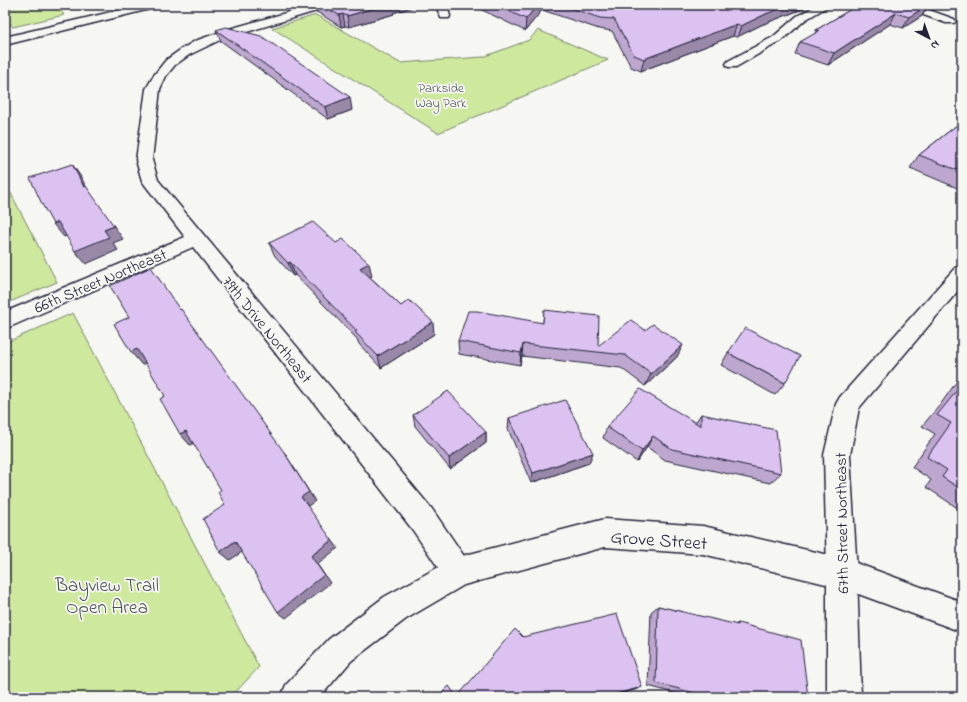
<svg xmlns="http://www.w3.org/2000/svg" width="967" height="702" viewBox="0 0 967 702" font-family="'Indie Flower',sans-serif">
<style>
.green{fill:#cee89e;stroke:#78856c}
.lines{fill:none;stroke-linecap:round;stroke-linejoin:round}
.street-casing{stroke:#22223b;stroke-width:3}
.secondary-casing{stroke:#22223b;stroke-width:3}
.street{fill:#f6f6f2;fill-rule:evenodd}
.secondary{fill:#f6f6f2;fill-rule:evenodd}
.wall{fill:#bda7cf;stroke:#22223b}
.shaded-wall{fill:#9a88a9;stroke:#22223b}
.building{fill:#dcc2f1;stroke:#22223b}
.labels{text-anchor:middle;stroke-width:3.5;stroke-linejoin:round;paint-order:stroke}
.far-park-label{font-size:13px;fill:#4d5454;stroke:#f6f6f2}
.street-label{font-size:16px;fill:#22223b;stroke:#f6f6f2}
.near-street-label{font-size:19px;fill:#22223b;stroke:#f6f6f2}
.near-park-label{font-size:19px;fill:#4d5454;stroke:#f6f6f2}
</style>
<rect width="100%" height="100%" fill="#f6f6f2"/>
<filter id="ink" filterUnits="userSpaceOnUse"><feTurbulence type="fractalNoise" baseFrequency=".025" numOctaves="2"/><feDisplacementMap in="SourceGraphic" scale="8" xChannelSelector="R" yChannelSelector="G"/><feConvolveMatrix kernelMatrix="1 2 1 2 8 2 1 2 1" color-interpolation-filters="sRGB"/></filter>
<g filter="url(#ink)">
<path class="green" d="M 18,5 L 57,5 L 64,15 L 13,27 L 5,17 L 5,8 Z
M 316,15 L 400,63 L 483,57 L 529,40 L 538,30 L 608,60 L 438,133 L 272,28 Z
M 5,182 L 57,282 L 5,304 Z
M 73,313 L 259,667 L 231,697 L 5,697 L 5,343 Z"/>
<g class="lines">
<defs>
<path id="street" d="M 314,5 L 331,5 L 330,7 L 220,40 L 189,55 L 175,65 L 166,76 L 160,89 L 152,160 L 158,180 L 432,509 L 468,562 L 473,572 L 468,582 L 458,587 L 448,582 L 412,529 L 193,247 L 5,329 L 5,312 L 185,237 L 142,181 L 136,160 L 146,89 L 154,75 L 166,60 L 180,50 L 195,41 L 229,29 Z
M 434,5 L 447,5 L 450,16 L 449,18 L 441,18 L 437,8 Z
M 817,5 L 830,5 L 805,20 L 781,41 L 736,67 L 728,67 L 726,64 L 728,61 L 773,37 L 797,16 Z
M 900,5 L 915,5 L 954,19 L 956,21 L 954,23 L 946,23 L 901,7 Z
M 962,266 L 962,286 L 859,408 L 850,455 L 857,573 L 861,697 L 827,697 L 827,573 L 824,455 L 836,404 L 840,397 L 955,268 Z"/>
<path id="secondary" d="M 141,5 L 159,5 L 158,7 L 5,45 L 5,37 Z
M 605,519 L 703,526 L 842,558 L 962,602 L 962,632 L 842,588 L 703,554 L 605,547 L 464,585 L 406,619 L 351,661 L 320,697 L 281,697 L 286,685 L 329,639 L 384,597 L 448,562 L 458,557 Z"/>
</defs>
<use href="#street" class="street-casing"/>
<use href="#secondary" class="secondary-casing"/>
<use href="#street" class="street"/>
<use href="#secondary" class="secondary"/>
</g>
<path class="wall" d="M 316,5 L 419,5 L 393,13 L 394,14 L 349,27 L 345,26 L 341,27 L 317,12 Z
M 472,5 L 813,5 L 761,25 L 737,37 L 733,36 L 641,71 L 631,67 L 612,31 L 599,29 L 542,10 L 525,31 Z
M 858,5 L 940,5 L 932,10 L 927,8 L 922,16 L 903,28 L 890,24 L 828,65 L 795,54 L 800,42 L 815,34 L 816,30 Z
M 216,30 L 352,110 L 328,119 L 221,41 Z
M 962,121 L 962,190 L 910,168 L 919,155 Z
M 269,243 L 336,243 L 372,276 L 370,277 L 401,306 L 434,334 L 381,368 L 359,344 L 357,339 L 295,275 L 293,276 L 275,256 Z
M 544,310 L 598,346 L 677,357 L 645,386 L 621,368 L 522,356 L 520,365 L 459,354 L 458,341 L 543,323 Z
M 728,353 L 785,383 L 775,395 L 721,365 Z
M 962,374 L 962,511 L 926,487 L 931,480 L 912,467 L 935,434 L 922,426 L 940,405 Z
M 701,414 L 781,473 L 770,483 L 665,460 L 647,447 L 637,462 L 603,438 L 607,427 L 695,423 Z
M 413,415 L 486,432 L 486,443 L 450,469 L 415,426 Z
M 509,418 L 589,463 L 531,483 L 508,429 Z
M 658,606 L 735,625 L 738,623 L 808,697 L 689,697 L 648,686 L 651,612 Z"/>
<path class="shaded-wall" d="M 385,5 L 419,5 L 393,13 L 394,14 L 349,27 L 347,16 Z
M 537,5 L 542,5 L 542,10 L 525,31 L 526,19 Z
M 789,5 L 813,5 L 761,25 L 737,37 L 741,26 L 766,14 Z
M 928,5 L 922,16 L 903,28 L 909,17 Z
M 935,5 L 940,5 L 932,10 Z
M 896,13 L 890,24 L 828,65 L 834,53 Z
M 343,14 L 345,26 L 341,27 L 339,15 Z
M 737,24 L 733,36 L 641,71 L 644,59 Z
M 350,97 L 352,110 L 328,119 L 325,107 Z
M 72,164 L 81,177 L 93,200 L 84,187 Z
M 58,222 L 68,235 L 64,237 L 53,224 Z
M 114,226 L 123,239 L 113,243 L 118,250 L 86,264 L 75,251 L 104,230 Z
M 290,262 L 295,275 L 293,276 L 288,263 Z
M 369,263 L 372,276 L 363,281 L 360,268 Z
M 433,322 L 434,334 L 381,368 L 378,356 Z
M 523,344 L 522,356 L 520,365 L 521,353 Z
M 683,345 L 677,357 L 645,386 L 651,374 Z
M 137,349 L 147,362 L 142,365 L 131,352 Z
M 186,431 L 196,442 L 190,445 L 180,434 Z
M 486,432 L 486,443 L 450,469 L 449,458 Z
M 653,436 L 647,447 L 637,462 L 642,451 Z
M 284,452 L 315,501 L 308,506 L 301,497 Z
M 593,453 L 589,463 L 531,483 L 533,473 Z
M 332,540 L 338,548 L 317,564 L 330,583 L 286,618 L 278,612 L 311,556 Z
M 235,541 L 245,550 L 230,560 L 220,552 Z
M 642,687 L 635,690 L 610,697 L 605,697 Z"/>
<path class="building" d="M 321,5 L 385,5 L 347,16 L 343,14 L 339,15 Z
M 495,5 L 537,5 L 526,19 Z
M 561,5 L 789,5 L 766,14 L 741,26 L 737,24 L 644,59 L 634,55 L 614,19 L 600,18 Z
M 858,5 L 928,5 L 909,17 L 896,13 L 834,53 L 800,42 L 819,31 L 816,30 Z
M 226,27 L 261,36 L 350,97 L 325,107 L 216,30 Z
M 962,121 L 962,172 L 919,155 Z
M 72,164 L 84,187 L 86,186 L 114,226 L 104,230 L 109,237 L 75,251 L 58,222 L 53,224 L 42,204 L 30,178 Z
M 313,222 L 336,243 L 343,239 L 369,263 L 360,268 L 401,306 L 409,300 L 433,322 L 378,356 L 355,332 L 357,331 L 290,262 L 288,263 L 269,243 Z
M 151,267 L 180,310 L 181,309 L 284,452 L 309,492 L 301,497 L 332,540 L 311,556 L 324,575 L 278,612 L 235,541 L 220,552 L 203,519 L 225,505 L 218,492 L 221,490 L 186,431 L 180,434 L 160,399 L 165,396 L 137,349 L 131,352 L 114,324 L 129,317 L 110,286 Z
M 544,310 L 599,316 L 598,346 L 631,320 L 645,330 L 653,324 L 683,345 L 651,374 L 625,355 L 523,344 L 521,353 L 458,341 L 468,311 L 477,311 L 543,323 Z
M 745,328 L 800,356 L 785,383 L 728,353 Z
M 962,383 L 962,490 L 942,477 L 947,470 L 927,457 L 951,423 L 937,415 L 955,393 Z
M 640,389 L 701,426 L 701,414 L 776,430 L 781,473 L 672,449 L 653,436 L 642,451 L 607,427 Z
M 448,391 L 486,432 L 449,458 L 413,415 Z
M 565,400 L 593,453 L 533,473 L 509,418 Z
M 658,606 L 738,625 L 738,623 L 801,640 L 808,697 L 710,697 L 656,683 Z
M 617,614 L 642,687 L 605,697 L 457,697 L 515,629 L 523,637 Z
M 449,686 L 457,697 L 438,697 Z"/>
</g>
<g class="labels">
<g class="far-park-label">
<text x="441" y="92">Parkside<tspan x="441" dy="15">Way Park</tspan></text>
</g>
<g class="street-label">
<text transform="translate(100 280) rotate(-23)" y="6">66th Street Northeast</text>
<text transform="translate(268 329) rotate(51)" y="6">79th Drive Northeast</text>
<text transform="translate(841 523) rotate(-91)" y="6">67th Street Northeast</text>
</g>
<g class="near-street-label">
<text transform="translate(659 539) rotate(4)" y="7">Grove Street</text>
</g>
<g class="near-park-label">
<text x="107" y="591">Bayview Trail<tspan x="107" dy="22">Open Area</tspan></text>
</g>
</g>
<rect width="967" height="702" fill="none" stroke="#f6f6f2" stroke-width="20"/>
<rect x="10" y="10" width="947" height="682" fill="none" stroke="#22223b" stroke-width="1.5" filter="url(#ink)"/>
<g transform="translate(929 38) rotate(139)" stroke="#f6f6f2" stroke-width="3" paint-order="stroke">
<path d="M0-3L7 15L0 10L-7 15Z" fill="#22223b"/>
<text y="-6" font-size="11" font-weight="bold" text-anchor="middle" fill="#22223b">N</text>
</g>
</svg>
